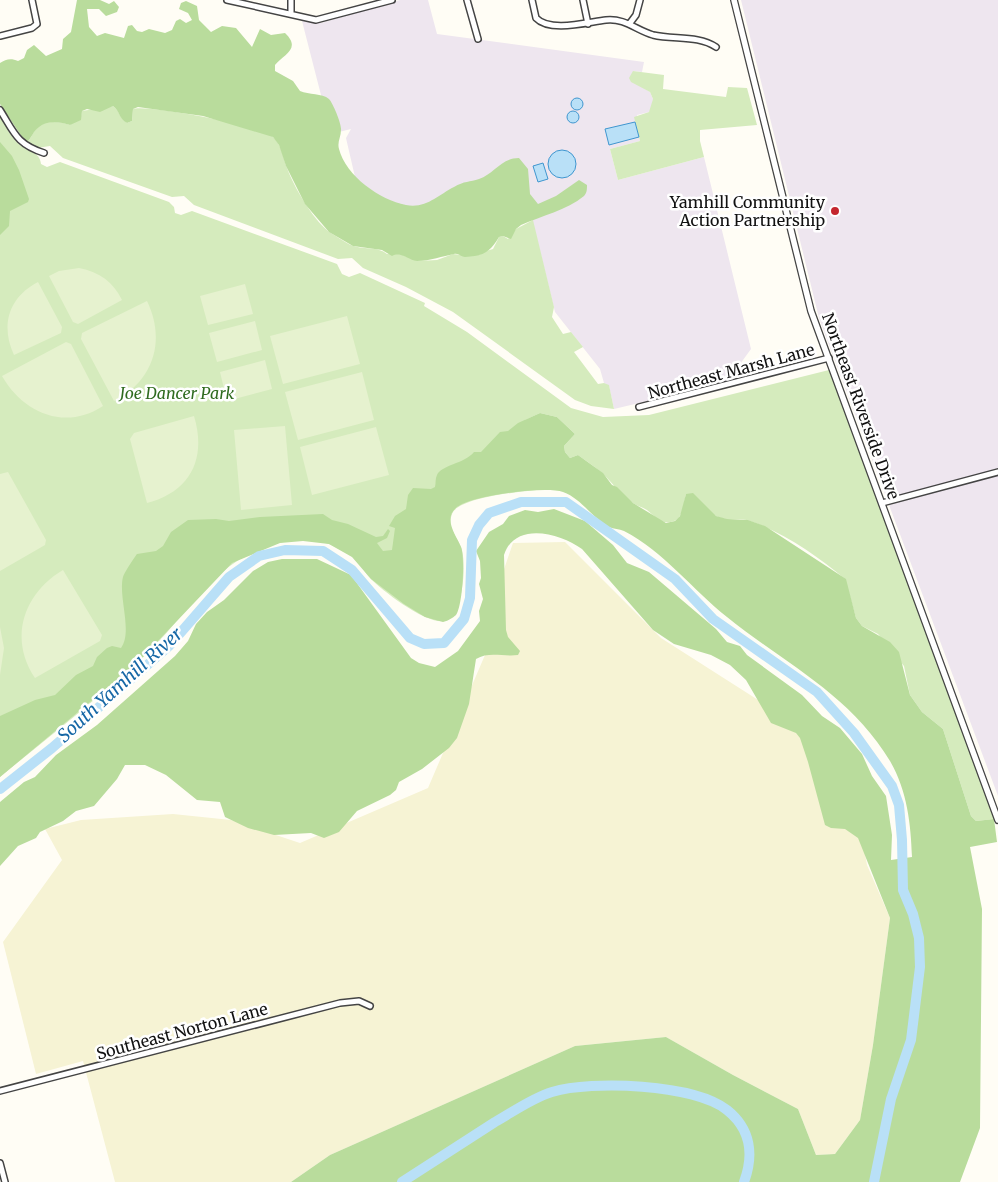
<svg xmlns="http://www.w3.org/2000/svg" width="998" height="1182" viewBox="0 0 998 1182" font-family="Merriweather,serif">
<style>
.industrial{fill:#eee6ef}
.farmland{fill:#f6f3d4}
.green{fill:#d5ebbd}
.forest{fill:#b9dc9c}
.pitch{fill:#e6f2cf}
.water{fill:#b9e0f7;stroke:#3f96cf}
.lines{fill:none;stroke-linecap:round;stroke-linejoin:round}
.river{stroke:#b9e0f7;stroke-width:10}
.minor-casing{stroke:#444;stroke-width:8}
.tertiary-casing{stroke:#444;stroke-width:8}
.minor{stroke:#fff;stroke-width:5}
.tertiary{stroke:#fff;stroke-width:5.5}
.poi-dot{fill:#c4262e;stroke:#fff;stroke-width:2}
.labels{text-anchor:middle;stroke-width:5;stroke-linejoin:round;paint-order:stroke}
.poi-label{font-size:16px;fill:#111;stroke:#fff;text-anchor:end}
.street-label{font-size:16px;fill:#111;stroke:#fff}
.park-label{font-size:16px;font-style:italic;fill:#2f6b1f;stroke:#fff}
.water-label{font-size:18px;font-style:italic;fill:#1768a6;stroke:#fff}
</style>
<rect width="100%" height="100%" fill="#fffdf5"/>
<path class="industrial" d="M 400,0 L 428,0 L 437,34 L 644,62 L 642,72 L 633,71 L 639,85 L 650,92 L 653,99 L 652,108 L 649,112 L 637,115 L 640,141 L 610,149 L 618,180 L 704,157 L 751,349 L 727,382 L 614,409 L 609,386 L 604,383 L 600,369 L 555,312 L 520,170 L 416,216 L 358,190 L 346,138 L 351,129 L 331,134 L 302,21 L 321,23 Z
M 741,0 L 998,0 L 998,796 L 819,318 Z"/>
<path class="farmland" d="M 565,542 L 661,638 L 794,723 L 860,826 L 867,865 L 890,918 L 873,1045 L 860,1120 L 835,1154 L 816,1155 L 798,1109 L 733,1075 L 666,1037 L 575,1046 L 330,1155 L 291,1182 L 115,1182 L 83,1061 L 36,1074 L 3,942 L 62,860 L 45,829 L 81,820 L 173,814 L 231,820 L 300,843 L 428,788 L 488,648 L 502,575 L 513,543 Z"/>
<path class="green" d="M 633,71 L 664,75 L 663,89 L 726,97 L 728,87 L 747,88 L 757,125 L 700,130 L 700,141 L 704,157 L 618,180 L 610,149 L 640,141 L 634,117 L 649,112 L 653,99 L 650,92 L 631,82 L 629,78 Z
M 113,106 C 120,111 119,117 127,123 L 132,121 L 133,109 C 147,104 261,126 273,137 C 282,145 283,158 287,168 C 294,187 312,218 328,231 C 331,233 348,244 351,245 C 362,250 378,246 387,254 L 400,254 L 418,261 L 437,260 L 453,254 L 470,256 L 493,249 L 499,237 L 503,236 L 508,239 L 516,229 L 533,220 L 554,307 L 552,317 L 563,334 L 571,332 L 583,347 L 574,352 L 598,384 L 604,383 L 609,385 L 614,409 L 591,406 L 575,400 L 453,312 L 406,287 L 363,268 L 352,258 L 338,259 L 194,205 L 184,196 L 172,197 L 63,158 L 50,146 L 37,148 L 26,143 C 32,138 33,131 39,126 C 47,120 61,122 70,125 L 81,116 L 82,111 Z
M 0,115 C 5,125 10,136 18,143 C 26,151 40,151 41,164 L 47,167 L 60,162 L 169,202 L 174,207 L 175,213 L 181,215 L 192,211 L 337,264 L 342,274 L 349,277 L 360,273 L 425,303 L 424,306 L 467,332 L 571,408 L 603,417 L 649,415 L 829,370 L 988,797 L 994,819 L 976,821 L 971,816 L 943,729 L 922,712 L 910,695 L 904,666 L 878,634 L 862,626 L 856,618 L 845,579 C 818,556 784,533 750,521 C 739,517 727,522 716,516 C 702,509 704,500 686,494 C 684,502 683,518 674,521 C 661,526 655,516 647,510 C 642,507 637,506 633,503 C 620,495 613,483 603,474 C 596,467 586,461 578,455 L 570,458 L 565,452 L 564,446 L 575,434 L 557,417 L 540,413 L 525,420 L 552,489 C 533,490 458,496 452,514 C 447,528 456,535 461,547 C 467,562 463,612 448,620 C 431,629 383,591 371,579 C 364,572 360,563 353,557 C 348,554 334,546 329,544 C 315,539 292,540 278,543 C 214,557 183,624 136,664 C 92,703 45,740 0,777 Z"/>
<path class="forest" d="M 77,0 L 100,0 L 109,4 L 114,1 L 119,7 L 117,12 L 106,16 L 99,9 L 87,9 L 89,27 L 97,36 L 105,33 L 124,38 L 128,26 L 132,25 L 137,31 L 142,32 L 149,29 L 165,33 L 172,30 L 176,21 L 180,19 L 186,23 L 192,20 L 188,13 L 179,9 L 181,3 L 186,1 L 197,6 L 199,20 L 211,32 L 222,26 L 236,28 L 252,47 L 260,29 L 271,35 L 285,33 C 302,49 283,55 275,65 L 275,71 L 293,81 L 300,91 C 309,95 322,93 329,99 C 333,103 342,125 341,130 C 341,137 337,142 339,149 C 346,176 380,200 406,205 C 426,209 438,195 454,187 C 464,181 470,182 479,179 C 494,174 501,158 519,158 L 528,169 L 530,194 L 538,204 L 556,196 L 579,180 L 587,185 C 587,189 587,193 584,196 C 567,210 541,216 521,225 L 516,229 L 511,239 L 503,236 L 499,237 C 490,252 484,256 465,257 C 461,257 459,253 454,254 C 443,256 430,261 417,261 C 408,260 401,251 392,256 L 382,250 L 353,246 L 329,232 L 305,204 L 286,166 L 279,145 L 273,137 L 203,116 L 138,107 L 133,109 L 132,121 L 127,123 C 119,119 120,111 113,106 L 100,112 L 87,109 L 82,111 L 81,120 L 70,125 C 61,122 47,120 39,127 C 33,131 32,138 26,143 L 0,104 L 0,63 C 6,59 11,58 18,61 L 24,58 L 27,50 L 34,45 L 46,56 L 62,49 L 63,39 L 71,32 Z
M 0,142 L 12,156 L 19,170 L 29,199 L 28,202 L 10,211 L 9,226 L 0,235 Z
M 540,413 L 557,417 L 575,434 L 564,446 L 565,452 L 570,458 L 578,455 L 603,473 L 612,485 L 617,487 L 633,503 L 666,523 L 675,521 L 680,516 L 686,494 L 693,493 L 716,516 L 727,519 L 748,520 L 765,526 L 846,579 L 856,618 L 862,626 L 890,642 L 899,652 L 910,695 L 922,712 L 943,729 L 971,816 L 976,821 L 994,819 L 997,842 L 970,847 L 982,909 L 980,1128 L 960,1182 L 291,1182 L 330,1155 L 575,1046 L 666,1037 L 733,1075 L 798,1109 L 816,1155 L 835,1154 L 860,1120 L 873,1045 L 890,918 L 858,838 L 845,829 L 831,828 L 825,825 L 808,762 L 800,738 L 796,733 L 771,723 L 746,680 L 730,665 L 711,655 L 674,644 L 653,630 L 582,549 C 560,533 515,521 504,555 L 506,630 L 508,637 L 520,651 L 518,655 C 503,657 489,651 476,659 L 469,704 L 457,738 L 449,748 L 422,769 L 399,782 L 396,790 L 390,795 L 357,811 L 339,832 L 324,838 L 311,833 L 274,835 L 248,828 L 225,817 L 220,802 L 197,800 L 166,775 L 145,765 L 125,765 L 117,779 L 94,806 L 76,811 L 63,821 L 40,832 L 36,838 L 18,846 L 0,866 L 0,802 L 24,782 L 35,777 L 56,755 L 97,725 L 175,656 L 188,641 L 196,624 L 207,612 L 224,600 L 253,571 L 268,562 L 282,559 L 317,559 L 351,575 L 411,658 L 419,663 L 435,667 L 458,651 L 480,621 L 479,611 L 483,599 L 479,584 L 481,578 L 480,561 L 476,551 L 489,532 L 503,524 L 509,516 L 525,510 L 538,512 L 554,509 L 585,521 L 613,545 L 627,563 L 649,572 L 716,629 L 727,642 L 740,646 L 747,655 L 802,695 L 822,716 L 840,728 L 862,754 L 872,776 L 886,796 L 892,835 L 891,860 L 912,857 C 911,824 907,790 890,761 C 850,694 784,663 727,617 C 692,589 664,552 624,531 C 619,529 614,529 609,527 C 592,518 582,499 563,492 C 545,486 480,495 462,504 C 440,515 455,533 461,547 C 465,557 463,605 456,615 C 453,618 447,621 443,622 L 425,617 L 404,604 L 371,579 L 352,557 L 329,544 L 303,541 L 280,543 L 232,563 L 138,662 L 0,777 L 0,716 L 35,700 L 55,695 L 76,675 L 93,666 L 97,657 L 107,648 L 112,646 L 121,648 C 133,632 118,597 123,577 C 124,573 134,558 137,554 L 156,551 L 163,546 L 171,532 L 188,520 L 216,519 L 229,521 L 260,517 L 323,514 L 332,520 L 348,524 L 376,537 L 383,536 L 388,529 L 390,531 L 387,538 L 377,543 L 383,551 L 392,550 L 395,528 L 389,526 L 395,516 L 406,509 L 408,495 L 413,488 L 431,489 L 435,487 C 436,483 435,479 437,475 C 441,465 464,464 474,452 L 481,452 L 500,432 L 508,431 L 518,423 Z"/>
<path class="pitch" d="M 79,268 C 100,272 113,282 122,300 L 78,324 L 73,322 L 49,276 L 59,271 Z
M 38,282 L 62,327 L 61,333 L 14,355 C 0,325 9,297 38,282 Z
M 245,284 L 253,314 L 208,325 L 200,296 Z
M 147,301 C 166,340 154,381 114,401 L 81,339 L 82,333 Z
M 347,316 L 360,364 L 283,384 L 270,336 Z
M 255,321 L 262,350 L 217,362 L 209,333 Z
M 66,342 L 71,344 L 103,406 C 65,431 23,413 2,376 Z
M 265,360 L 272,389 L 227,401 L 220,372 Z
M 362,372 L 374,420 L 298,440 L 285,392 Z
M 194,416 C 207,459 190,492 147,503 L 130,439 L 134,433 Z
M 285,426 L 292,505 L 241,510 L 234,430 Z
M 376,427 L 389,475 L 312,495 L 300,447 Z
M 8,472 L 46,540 L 45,545 L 0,571 L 0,474 Z
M 63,570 L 102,635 L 100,641 L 35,678 C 8,638 24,593 63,570 Z
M 0,627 L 4,648 L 0,675 Z"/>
<path class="water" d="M571 104a6 6 0 1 1 12 0a6 6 0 1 1-12 0Z
M567 117a6 6 0 1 1 12 0a6 6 0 1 1-12 0Z
M 635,122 L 639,137 L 609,145 L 605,129 Z
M548 164a14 14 0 1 1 28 0a14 14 0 1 1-28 0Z
M 543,163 L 548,179 L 538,182 L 533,166 Z"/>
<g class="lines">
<path class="river" d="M 0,789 L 52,748 L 169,646 L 229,577 L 259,556 L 285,550 L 323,551 L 352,570 L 410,638 L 424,644 L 444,643 L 464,619 L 470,598 L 472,540 L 479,525 L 489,513 L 521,502 L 566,502 L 675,579 L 713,619 L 817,692 L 854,733 L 892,786 L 899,805 L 902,840 L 903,890 L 913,914 L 919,938 L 920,967 L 911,1040 L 891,1099 L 874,1182
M 402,1182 C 433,1162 464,1142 495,1122 C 513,1112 532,1098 552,1092 C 592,1080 694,1084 727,1110 C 751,1129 754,1155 744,1182"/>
<defs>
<path id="minor" d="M 227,0 L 316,20 L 392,0
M 467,0 L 478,39
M 532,0 L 536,18 C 550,33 588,22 606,20 C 625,18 636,30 653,35 C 674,40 698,35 716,47
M 583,0 L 588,24
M 291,14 L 291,0
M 630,23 L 636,15 L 640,0
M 0,36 L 32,28 L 37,24 L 32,0
M 0,110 C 14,132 16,144 44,153
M 639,407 L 829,358
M 882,503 L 998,472
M 0,1091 L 340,1003 L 359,1001 L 370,1006
M 0,1163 L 5,1182"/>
<path id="tertiary" d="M 734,0 L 811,311 L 998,820"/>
</defs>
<use href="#minor" class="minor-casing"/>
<use href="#tertiary" class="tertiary-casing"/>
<use href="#minor" class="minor"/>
<use href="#tertiary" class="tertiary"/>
</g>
<circle class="poi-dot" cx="835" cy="211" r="5"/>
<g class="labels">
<g class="poi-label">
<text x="825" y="208">Yamhill Community<tspan x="825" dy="18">Action Partnership</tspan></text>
</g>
<g class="street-label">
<text transform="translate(731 371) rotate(-15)" y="6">Northeast Marsh Lane</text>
<text transform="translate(861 406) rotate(70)" y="6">Northeast Riverside Drive</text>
<text transform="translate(182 1031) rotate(-15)" y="6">Southeast Norton Lane</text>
</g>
<g class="park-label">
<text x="177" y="399">Joe Dancer Park</text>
</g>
<g class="water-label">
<text transform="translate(120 685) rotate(-42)" y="6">South Yamhill River</text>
</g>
</g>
</svg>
